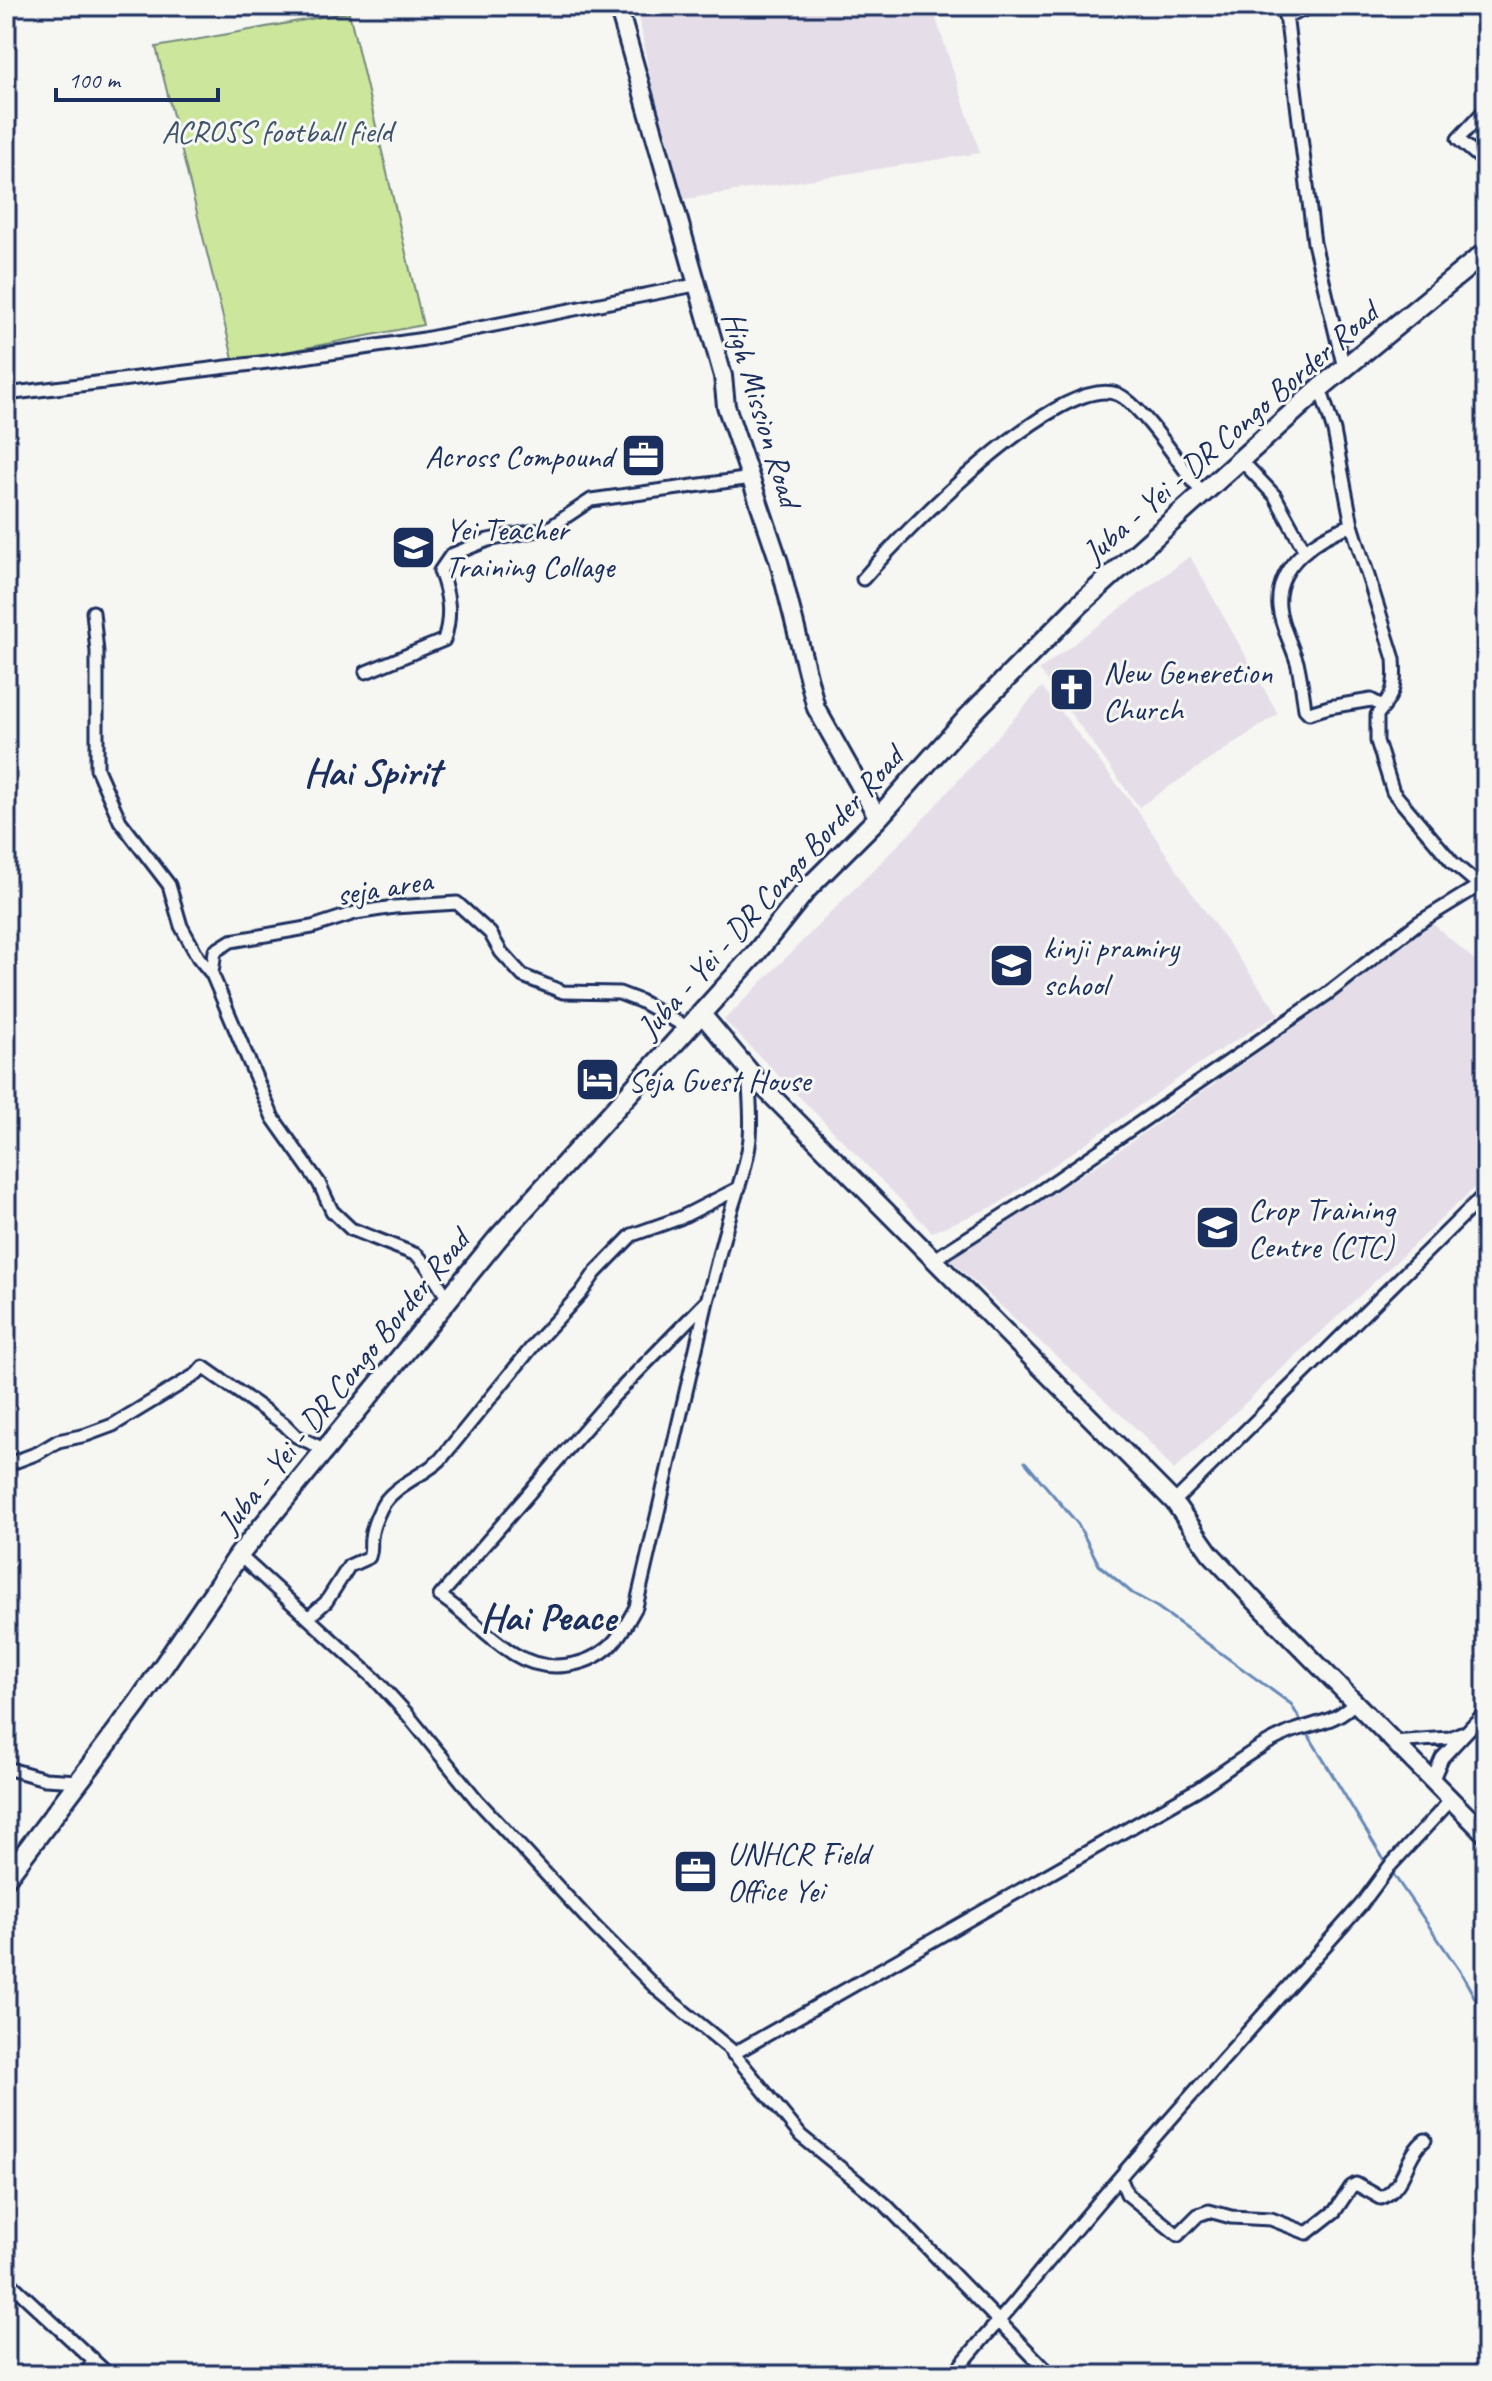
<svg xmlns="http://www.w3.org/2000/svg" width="1492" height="2381" viewBox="0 0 1492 2381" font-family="Caveat,sans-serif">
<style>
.built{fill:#e5dee9}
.green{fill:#cce69c;stroke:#748a7d;stroke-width:2}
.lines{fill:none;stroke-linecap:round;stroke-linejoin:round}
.stream{stroke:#6689b7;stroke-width:3}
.street-casing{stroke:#1b2f5e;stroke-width:17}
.secondary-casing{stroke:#1b2f5e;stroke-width:22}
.primary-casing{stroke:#1b2f5e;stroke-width:24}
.street{stroke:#f6f6f2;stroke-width:11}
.secondary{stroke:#f6f6f2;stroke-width:16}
.primary{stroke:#f6f6f2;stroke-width:18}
.labels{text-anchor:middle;stroke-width:6;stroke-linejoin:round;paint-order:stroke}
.park-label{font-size:32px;fill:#3e546a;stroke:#f6f6f2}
.street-label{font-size:32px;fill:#1b2f5e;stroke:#f6f6f2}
.poi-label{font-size:32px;fill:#1b2f5e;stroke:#f6f6f2;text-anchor:start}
.district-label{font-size:40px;font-weight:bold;fill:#1b2f5e;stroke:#f6f6f2}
</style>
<rect width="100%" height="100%" fill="#f6f6f2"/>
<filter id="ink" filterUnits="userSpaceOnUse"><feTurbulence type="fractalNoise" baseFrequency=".0125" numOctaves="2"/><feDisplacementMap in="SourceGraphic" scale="16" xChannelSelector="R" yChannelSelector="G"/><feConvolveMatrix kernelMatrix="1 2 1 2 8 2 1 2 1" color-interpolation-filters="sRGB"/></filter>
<g filter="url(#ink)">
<path class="built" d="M 637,6 L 932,6 L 980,153 L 672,201 Z
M 1190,556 L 1278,714 L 1139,807 L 1039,670 Z
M 1042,687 L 1140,814 L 1190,890 L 1279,1014 L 1212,1055 L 997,1205 L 932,1232 L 724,1020 L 917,826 Z
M 1432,923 L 1486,970 L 1486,1177 L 1174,1470 L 1141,1433 L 949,1259 L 1111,1156 L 1249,1059 Z"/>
<path class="green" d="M 349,12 L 423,325 L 234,362 L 156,47 Z"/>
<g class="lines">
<path class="stream" d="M 1025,1462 L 1078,1524 L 1099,1565 L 1132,1593 L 1157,1607 L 1291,1704 L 1303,1725
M 1306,1731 L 1387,1865
M 1391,1871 L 1460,1971 L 1486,2018"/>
<defs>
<path id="street" d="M 1285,6 L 1314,243 L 1344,368
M 1285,17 L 1313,6
M 1486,109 L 1458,139 L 1486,163
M 1320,388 L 1334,431 L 1352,525 L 1394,659 C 1396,686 1394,695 1377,715 L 1377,741 L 1393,792 L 1453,863 L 1486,891
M 6,394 L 276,361 L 424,339 L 695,285
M 1241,460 L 1275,496 L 1305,551
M 1352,525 C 1318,537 1275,564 1279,607 C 1281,628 1293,646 1298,666 C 1301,680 1303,695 1305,709 L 1309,713 L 1329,707 L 1371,700 L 1384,707
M 863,579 C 900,536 1058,373 1117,394 C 1141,403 1185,472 1203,494
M 93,612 L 97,652 L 97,769 L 120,821 L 169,885 L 181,926 L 198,957 L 212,974 L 273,1118 L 319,1183 L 332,1211 L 351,1229 L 417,1255 L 427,1266 L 443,1291 L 452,1295
M 366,672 L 444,640 C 452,615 449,595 440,571 L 451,555 L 488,540 L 549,528 L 591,500 L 752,478
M 212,973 L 215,951 L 231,941 L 312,927 L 355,913 L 394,907 L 457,903 L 490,933 L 501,952 L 523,976 L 563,992 L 619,993 L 640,1001 L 688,1028
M 933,1260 L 1026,1201 L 1327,994 L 1418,923 L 1480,885
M 707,1301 L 610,1400 L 440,1596 C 466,1613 487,1637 514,1654 C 544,1673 586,1669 612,1644 C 622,1634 629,1619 636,1607 L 707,1301 C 714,1277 719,1253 726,1229 C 733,1199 747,1169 750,1138 C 752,1115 749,1092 748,1069
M 6,1465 L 38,1453 L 58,1441 L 86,1435 L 113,1425 L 197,1374 L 203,1367 L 284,1424 L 296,1436 L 326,1450
M 1174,1502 L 1486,1193
M 239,1555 L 375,1679 L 407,1714 L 477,1800 L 595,1927 L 658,1990 L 730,2049 L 801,2136 L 885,2204 L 1051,2375
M 309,1617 L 326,1602 L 349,1566 L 369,1557 C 372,1549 370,1545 371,1538 C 372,1529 377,1516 381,1508 C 392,1486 423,1476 440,1460 L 537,1341 L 581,1293 L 595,1273 L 632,1235 L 680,1218 L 739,1188
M 1392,1742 L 1450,1738 L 1461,1733
M 6,1768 L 45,1779 L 79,1781
M 1432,1781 L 1442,1758 L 1486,1711
M 733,2054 L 1198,1789 C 1227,1770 1255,1747 1288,1733 C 1312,1723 1337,1723 1355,1702
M 1120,2177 L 1127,2194 L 1178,2235 L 1198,2215 L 1209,2211 L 1231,2217 L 1271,2219 L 1307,2233 L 1335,2211 L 1351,2187 L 1356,2184 L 1381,2198 C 1406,2188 1404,2156 1425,2140
M 6,2279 L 109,2375
M 87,2375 L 93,2359
M 953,2375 C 973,2349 995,2326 1016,2301 C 1126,2165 1245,2036 1361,1905 L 1389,1867 L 1450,1801"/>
<path id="secondary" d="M 618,6 L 723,376 L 726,406 L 779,562 L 816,708 L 878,818
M 701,1013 L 762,1086 L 1174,1502 L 1210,1553 L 1255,1601 L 1486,1835"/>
<path id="primary" d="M 6,1878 L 138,1703 L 239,1555 L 498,1238 L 756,953 L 807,889 L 878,818 L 970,715 L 1080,604 L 1320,388 L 1486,252"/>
</defs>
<use href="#street" class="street-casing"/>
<use href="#secondary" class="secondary-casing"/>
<use href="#primary" class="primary-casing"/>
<use href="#street" class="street"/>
<use href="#secondary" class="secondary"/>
<use href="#primary" class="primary"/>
</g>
</g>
<defs>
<symbol id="office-square" viewBox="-11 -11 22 22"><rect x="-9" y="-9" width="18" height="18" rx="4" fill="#1b2f5e" stroke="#f6f6f2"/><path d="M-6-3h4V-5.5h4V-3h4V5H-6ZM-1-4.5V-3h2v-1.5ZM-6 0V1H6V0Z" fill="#fff"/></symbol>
<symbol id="university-square" viewBox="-11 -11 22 22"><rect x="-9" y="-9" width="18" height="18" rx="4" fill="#1b2f5e" stroke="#f6f6f2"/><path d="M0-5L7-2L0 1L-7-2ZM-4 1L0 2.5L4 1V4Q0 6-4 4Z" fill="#fff"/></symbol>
<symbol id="church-square" viewBox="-11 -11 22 22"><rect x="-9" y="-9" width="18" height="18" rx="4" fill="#1b2f5e" stroke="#f6f6f2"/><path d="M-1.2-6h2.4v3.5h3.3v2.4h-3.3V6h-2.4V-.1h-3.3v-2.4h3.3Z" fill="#fff"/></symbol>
<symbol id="school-square" viewBox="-11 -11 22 22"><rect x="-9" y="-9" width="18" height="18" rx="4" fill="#1b2f5e" stroke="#f6f6f2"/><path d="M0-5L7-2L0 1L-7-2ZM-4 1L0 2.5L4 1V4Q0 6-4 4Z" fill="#fff"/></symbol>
<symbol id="hotel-square" viewBox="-11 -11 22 22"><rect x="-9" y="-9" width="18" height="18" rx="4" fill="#1b2f5e" stroke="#f6f6f2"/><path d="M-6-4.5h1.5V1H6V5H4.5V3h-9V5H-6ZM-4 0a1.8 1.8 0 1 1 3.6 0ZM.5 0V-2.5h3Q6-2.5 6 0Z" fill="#fff"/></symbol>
</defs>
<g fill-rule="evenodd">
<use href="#office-square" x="618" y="430" width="51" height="51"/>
<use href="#university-square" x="388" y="522" width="51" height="51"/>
<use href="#church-square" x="1046" y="664" width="51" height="51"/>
<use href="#school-square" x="986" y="940" width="51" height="51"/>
<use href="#hotel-square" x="572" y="1054" width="51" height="51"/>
<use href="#university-square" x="1192" y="1202" width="51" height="51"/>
<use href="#office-square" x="670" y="1846" width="51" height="51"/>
</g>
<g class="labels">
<g class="park-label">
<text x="277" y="142">ACROSS football field</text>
</g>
<g class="street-label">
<text transform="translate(762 409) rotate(73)" y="11">High Mission Road</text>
<text transform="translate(1230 432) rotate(-41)" y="11">Juba - Yei - DR Congo Border Road</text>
<text transform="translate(384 887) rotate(-9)" y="11">seja area</text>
<text transform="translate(770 892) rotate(-48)" y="11">Juba - Yei - DR Congo Border Road</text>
<text transform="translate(343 1381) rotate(-51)" y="11">Juba - Yei - DR Congo Border Road</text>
</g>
<g class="poi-label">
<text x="613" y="467" text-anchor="end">Across Compound</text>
<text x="445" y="540">Yei Teacher<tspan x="445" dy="37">Training Collage</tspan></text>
<text x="1103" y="683">New Generetion<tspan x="1103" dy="37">Church</tspan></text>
<text x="1043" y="958">kinji pramiry<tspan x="1043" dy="37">school</tspan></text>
<text x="628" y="1091">Seja Guest House</text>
<text x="1248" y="1220">Crop Training<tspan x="1248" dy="37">Centre (CTC)</tspan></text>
<text x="727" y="1864">UNHCR Field<tspan x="727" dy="37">Office Yei</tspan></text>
</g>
<g class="district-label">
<text x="372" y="785">Hai Spirit</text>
<text x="548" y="1630">Hai Peace</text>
</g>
</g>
<rect width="1492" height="2381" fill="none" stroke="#f6f6f2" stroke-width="32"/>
<rect x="16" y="16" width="1460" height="2349" fill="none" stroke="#1b2f5e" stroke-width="3" filter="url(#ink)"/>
<path d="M56 88v12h162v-12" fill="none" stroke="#1b2f5e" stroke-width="4"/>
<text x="68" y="88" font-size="24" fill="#1b2f5e" stroke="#f6f6f2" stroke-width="6" paint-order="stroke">100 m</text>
</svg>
